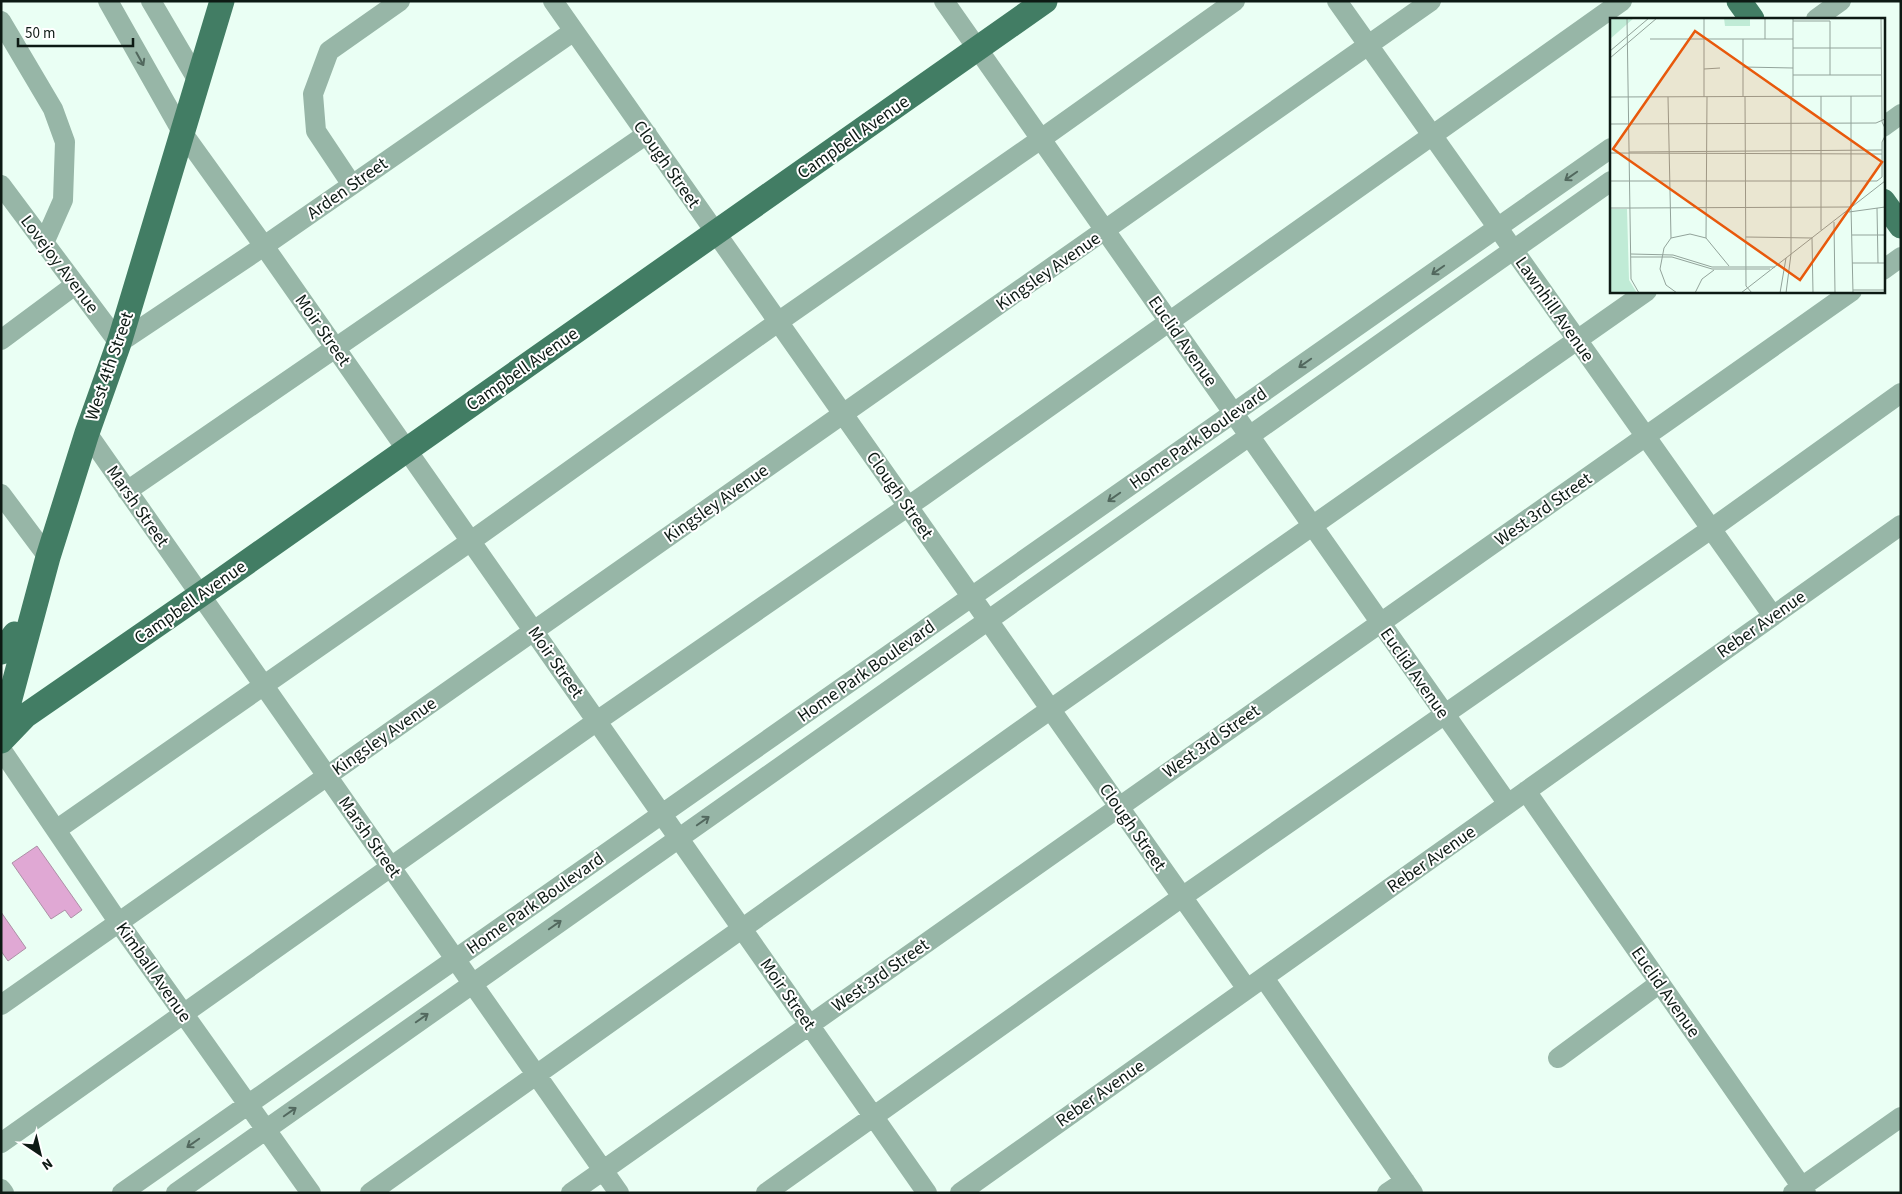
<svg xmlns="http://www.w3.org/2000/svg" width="1902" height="1194" viewBox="0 0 1902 1194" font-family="'Source Sans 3',sans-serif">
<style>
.building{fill:#e0a8d4;stroke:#ac91a6}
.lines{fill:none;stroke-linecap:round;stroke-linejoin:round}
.minor{stroke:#97b6a7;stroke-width:20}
.major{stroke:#427d64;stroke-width:25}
.oneway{stroke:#52685e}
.labels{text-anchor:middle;stroke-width:4;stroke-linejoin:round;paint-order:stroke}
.street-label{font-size:18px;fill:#0d1a14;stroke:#fff}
.inset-road{fill:none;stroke:#92a39a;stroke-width:1}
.view{fill:#e8590c;fill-opacity:0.15;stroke:#e8590c;stroke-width:2.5}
.inset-edge{fill:none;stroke:#0d1a14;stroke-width:2.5}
</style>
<rect width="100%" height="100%" fill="#eafff4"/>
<path class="building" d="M 37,846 L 82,910 L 71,918 L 65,910 L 51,919 L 12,863 Z
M 1,912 L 26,948 L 8,961 L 1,951 Z"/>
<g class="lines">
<path class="minor" d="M 108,1 L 182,132 L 264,246 L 927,1193
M 151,1 L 198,81
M 553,1 L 1247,989
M 944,1 L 1508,804
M 1337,1 L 1773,616
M 1816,19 L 1841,1
M 1,21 L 53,109 L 65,142 L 63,200 L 44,243
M 1883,127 L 1901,114
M 1,185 L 119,343 L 264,246 L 574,31
M 352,185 L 316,131 L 313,94 L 329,51 L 400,1
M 1883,270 L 1901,257
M 1,340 L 75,285
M 87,433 L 619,1193
M 127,491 L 647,134
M 1,494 L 48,557
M 1,749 L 119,923 L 311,1193
M 1526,791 L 1806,1193
M 56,830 L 471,541 L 778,322 L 1041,139 L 1235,1
M 1264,978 L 1413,1193
M 1,1005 L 1431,1
M 1558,1058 L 1660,983
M 1,1143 L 597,721 L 923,496 L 1622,1
M 1,1189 L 4,1193
M 122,1193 L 1611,148
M 176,1193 L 1611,181
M 370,1193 L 1034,721 L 1647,291
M 571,1193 L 1852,291
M 766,1193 L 1182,897 L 1711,529 L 1901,393
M 960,1193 L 1901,525
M 1387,1193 L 1405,1181
M 1793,1193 L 1901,1117"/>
<path class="major" d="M 1739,1 L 1752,19
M 1883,201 L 1901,226
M 1,652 L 15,634
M 1,732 L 48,557 L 87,433 L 119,343 L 222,1
M 1,741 L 25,716 L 216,584 L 1045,1"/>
</g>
<defs><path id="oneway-shaft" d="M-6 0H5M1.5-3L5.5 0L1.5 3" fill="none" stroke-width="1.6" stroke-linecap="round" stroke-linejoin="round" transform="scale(1.25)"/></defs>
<g class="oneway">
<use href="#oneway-shaft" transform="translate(140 59) rotate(61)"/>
<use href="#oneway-shaft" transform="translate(1571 176) rotate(145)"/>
<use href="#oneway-shaft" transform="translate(1438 270) rotate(145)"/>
<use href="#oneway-shaft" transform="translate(1305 363) rotate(145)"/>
<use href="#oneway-shaft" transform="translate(1114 497) rotate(145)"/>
<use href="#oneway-shaft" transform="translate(703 821) rotate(-35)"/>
<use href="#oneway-shaft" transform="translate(555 925) rotate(-35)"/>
<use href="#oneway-shaft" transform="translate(422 1018) rotate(-35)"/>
<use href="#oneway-shaft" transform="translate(290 1112) rotate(-35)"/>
<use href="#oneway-shaft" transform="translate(193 1143) rotate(145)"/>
</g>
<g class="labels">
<g class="street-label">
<text transform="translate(853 137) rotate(-35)" y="6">Campbell Avenue</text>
<text transform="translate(667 164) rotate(55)" y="6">Clough Street</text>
<text transform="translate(347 188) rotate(-35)" y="6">Arden Street</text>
<text transform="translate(60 264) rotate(53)" y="6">Lovejoy Avenue</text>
<text transform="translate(1048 271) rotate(-35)" y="6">Kingsley Avenue</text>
<text transform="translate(1555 309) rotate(55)" y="6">Lawnhill Avenue</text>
<text transform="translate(323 330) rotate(55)" y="6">Moir Street</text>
<text transform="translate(1183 341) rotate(55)" y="6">Euclid Avenue</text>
<text transform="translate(109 366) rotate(-71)" y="6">West 4th Street</text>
<text transform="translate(522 369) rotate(-35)" y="6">Campbell Avenue</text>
<text transform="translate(1198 438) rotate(-35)" y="6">Home Park Boulevard</text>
<text transform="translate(900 495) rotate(55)" y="6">Clough Street</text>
<text transform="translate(716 503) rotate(-35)" y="6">Kingsley Avenue</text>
<text transform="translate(138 506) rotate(55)" y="6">Marsh Street</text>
<text transform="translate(1543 509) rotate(-35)" y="6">West 3rd Street</text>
<text transform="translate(190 602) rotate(-35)" y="6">Campbell Avenue</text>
<text transform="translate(1761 624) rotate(-35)" y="6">Reber Avenue</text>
<text transform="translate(556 662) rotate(55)" y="6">Moir Street</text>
<text transform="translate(866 671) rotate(-35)" y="6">Home Park Boulevard</text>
<text transform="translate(1415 673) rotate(55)" y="6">Euclid Avenue</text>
<text transform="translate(384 736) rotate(-35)" y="6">Kingsley Avenue</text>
<text transform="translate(1211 741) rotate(-35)" y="6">West 3rd Street</text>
<text transform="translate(1133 827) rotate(55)" y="6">Clough Street</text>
<text transform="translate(370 837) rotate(55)" y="6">Marsh Street</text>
<text transform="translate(1431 859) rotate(-35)" y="6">Reber Avenue</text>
<text transform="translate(535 903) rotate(-35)" y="6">Home Park Boulevard</text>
<text transform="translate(154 972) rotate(55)" y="6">Kimball Avenue</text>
<text transform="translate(880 975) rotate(-35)" y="6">West 3rd Street</text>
<text transform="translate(1666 992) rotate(55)" y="6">Euclid Avenue</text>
<text transform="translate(788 994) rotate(55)" y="6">Moir Street</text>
<text transform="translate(1100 1093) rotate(-35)" y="6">Reber Avenue</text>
</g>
</g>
<g transform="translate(1610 18)">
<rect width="275" height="275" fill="#eafff4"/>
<path d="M 0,0 L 24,0 L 0,21 ZM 114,0 L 140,0 L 140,8 L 115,8 ZM 0,191 L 17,191 L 19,262 L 27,275 L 0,275 Z" fill="#c0ebd6"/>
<path class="inset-road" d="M 17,0 L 21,261 L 29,275M 271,0 L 272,104 L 275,110M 183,3 L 220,3 L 220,57M 40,21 L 183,21M 155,21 L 155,0M 183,30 L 271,30M 0,33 L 39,0M 0,40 L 47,0M 133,49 L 183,50M 94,51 L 110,50M 183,57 L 271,57M 183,78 L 183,0M 211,78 L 211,212M 241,78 L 241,189M 0,79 L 272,78M 58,79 L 61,220M 94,79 L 94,0M 133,79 L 133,21M 135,79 L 136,268 L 142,275M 0,106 L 266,105 L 275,101M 19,134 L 272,132M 0,135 L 272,136M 0,163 L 267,163 L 272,159 L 272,124 L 275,118M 241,189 L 243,275M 0,190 L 20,190M 20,190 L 241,189M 267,190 L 268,245M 239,194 L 275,189M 224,204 L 225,275M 242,217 L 275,217M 136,219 L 202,220 L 203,275M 96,220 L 97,79M 21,236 L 63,237 L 102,249 L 165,249M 21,239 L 62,239 L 102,251 L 160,251M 242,245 L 275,245M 243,272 L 275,272M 67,275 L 56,267 L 50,251 L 54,230 L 61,220 L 80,216 L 96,220 L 119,248M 85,275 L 92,261 L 104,252M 131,275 L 275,163M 170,275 L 176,240M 176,275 L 181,236 L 181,78"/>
<path class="view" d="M 85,13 L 272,144 L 190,262 L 3,131 Z"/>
<rect width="275" height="275" class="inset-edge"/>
</g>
<rect width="1902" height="1194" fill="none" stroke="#0d1a14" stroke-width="5"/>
<g transform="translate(40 1154) rotate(145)" stroke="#ffffff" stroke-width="4" paint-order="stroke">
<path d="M0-4L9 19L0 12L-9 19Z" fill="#0d1a14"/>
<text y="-8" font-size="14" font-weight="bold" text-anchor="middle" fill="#0d1a14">N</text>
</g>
<path d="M18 38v8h115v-8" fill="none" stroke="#0d1a14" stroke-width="2.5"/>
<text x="25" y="38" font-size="15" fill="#0d1a14" stroke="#ffffff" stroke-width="4" paint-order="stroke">50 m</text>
</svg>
